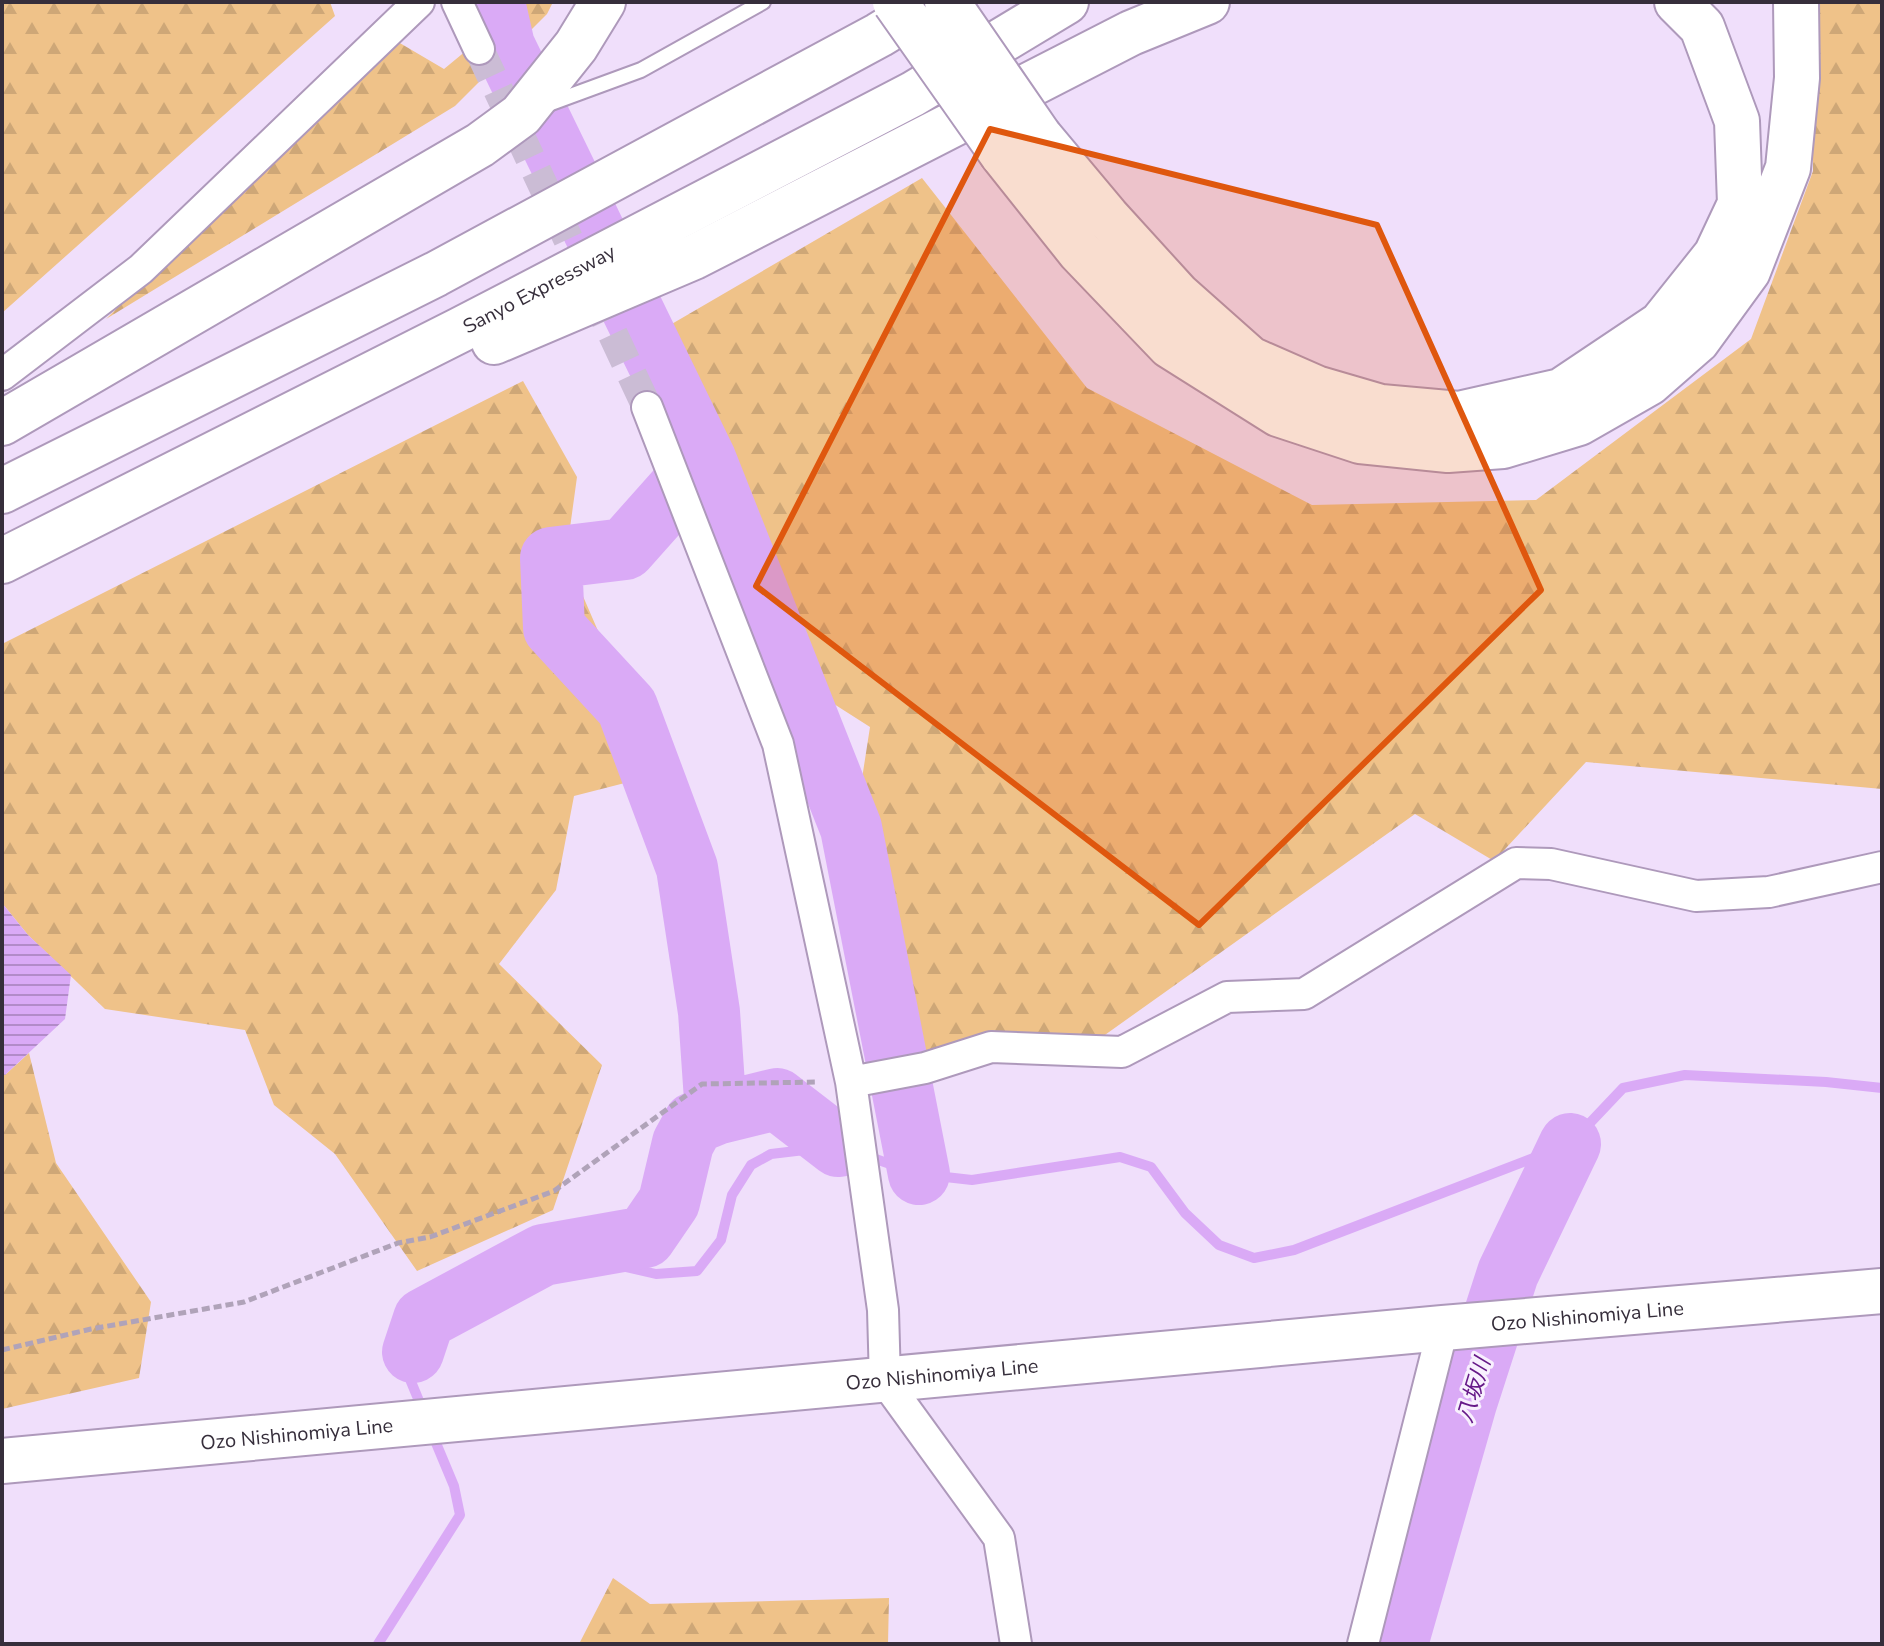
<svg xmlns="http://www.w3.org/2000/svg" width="1884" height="1646" viewBox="0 0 1884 1646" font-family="'Nunito Sans','Noto Sans JP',sans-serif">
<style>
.forest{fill:url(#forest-firs)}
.water{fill:url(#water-rules)}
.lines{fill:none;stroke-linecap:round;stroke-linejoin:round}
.stream{stroke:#daaaf6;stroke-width:10}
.river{stroke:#daaaf6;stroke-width:62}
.minor-tunnel{stroke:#cbbcd5;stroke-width:30;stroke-dasharray:30 15;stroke-linecap:butt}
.service-casing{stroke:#ae99bb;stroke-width:18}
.minor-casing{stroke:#ae99bb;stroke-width:34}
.primary-casing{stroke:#ae99bb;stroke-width:48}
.motorway-casing{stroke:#ae99bb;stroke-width:48}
.path{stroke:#b0a3b9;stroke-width:5;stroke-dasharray:8 4;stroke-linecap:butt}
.service{stroke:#fff;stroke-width:14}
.minor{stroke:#fff;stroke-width:30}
.primary{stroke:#fff;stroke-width:44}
.motorway{stroke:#fff;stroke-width:44}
.motorway-bridge-casing{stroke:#ae99bb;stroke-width:48;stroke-linecap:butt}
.motorway-bridge{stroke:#fff;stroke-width:44}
.marked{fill:#df570e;fill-opacity:0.2;stroke:#df570e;stroke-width:6;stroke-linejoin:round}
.labels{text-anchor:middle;stroke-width:6;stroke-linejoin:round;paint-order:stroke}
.street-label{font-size:20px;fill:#362e3b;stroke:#f8f0fe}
.water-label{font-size:22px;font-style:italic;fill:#661988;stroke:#f8f0fe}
</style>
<defs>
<pattern id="forest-firs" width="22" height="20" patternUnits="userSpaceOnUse" patternTransform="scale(2)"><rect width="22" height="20" fill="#efc289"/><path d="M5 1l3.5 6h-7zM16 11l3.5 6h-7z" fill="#cea777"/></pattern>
<pattern id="water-rules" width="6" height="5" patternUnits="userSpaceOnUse" patternTransform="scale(2)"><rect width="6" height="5" fill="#daaaf6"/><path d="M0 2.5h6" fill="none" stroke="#b28bc8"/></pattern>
</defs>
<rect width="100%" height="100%" fill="#f0dffb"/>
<path class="forest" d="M 2,2 L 330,2 L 335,16 L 2,313 Z
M 517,2 L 553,2 L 547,14 L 455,106 L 106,319 L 393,39 L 444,69 L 519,7 Z
M 1812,2 L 1882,2 L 1882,789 L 1586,762 L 1494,861 L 1415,814 L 1088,1047 L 918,1061 L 859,798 L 870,727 L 812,690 L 670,325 L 922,178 L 1087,388 L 1312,505 L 1536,500 L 1751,339 L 1813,171 Z
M 523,381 L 577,477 L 566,557 L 660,774 L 574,796 L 556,890 L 499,964 L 602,1065 L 553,1210 L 417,1271 L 335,1154 L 274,1105 L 245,1030 L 105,1009 L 28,935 L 2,903 L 2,644 Z
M 29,1053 L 56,1163 L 151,1302 L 139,1378 L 2,1409 L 2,1073 L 5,1075 Z
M 613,1578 L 650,1604 L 889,1598 L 888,1644 L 579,1644 Z"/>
<path class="water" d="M 2,903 L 28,935 L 71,975 L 65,1019 L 5,1075 L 2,1073 Z"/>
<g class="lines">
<path class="stream" d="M 424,1413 L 407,1372 L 413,1352 L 432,1335 L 562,1273 L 613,1264 L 656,1274 L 697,1271 L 721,1240 L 732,1195 L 751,1165 L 771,1154 L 838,1146 L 919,1174 L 972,1180 L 1120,1157 L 1151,1167 L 1185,1213 L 1219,1245 L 1254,1258 L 1294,1250 L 1570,1144 L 1623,1088 L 1685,1075 L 1826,1082 L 1882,1088
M 378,1644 L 460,1515 L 454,1486 L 431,1431"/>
<path class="river" d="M 494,2 L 504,46 L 705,459 L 851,828 L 919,1174
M 705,459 L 625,549 L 551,558 L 554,628 L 627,707 L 687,868 L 709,1012 L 716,1114 L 777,1099 L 838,1146
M 413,1352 L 424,1319 L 543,1255 L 645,1237 L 669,1202 L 683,1143 L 694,1123 L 716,1114
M 1397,1644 L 1466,1403 L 1508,1273 L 1570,1144"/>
<path class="minor-tunnel" d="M 479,49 L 647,407"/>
<defs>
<path id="service" d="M 543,106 L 641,70 L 763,2"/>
<path id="minor" d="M 457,2 L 479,49
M 2,375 L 141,269 L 419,2
M 647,407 L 778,744 L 851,1082 L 883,1310 L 885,1381 L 999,1538 L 1016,1644
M 851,1082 L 925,1068 L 991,1047 L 1122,1052 L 1227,997 L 1304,994 L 1516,863 L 1551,864 L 1696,896 L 1769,892 L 1882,867
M 1363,1644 L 1443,1328"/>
<g id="primary">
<path id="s1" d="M 2,1461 L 1443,1328 L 1882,1291"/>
</g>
<g id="motorway">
<path d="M 1040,137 L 1107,217 L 1178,295 L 1250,359 L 1316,388 L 1381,407 L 1459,414 L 1561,391 L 1661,324 L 1716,255 L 1740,204 L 1737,121 L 1702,27 L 1677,2"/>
<path d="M 1002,154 L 1080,252 L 1170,346 L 1278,414 L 1360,441 L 1448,450 L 1503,446 L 1579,423 L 1649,383 L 1697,341 L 1748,271 L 1788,168 L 1797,78 L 1796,2"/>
<path d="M 494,342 L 694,257 L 1131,33 L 1207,2"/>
<path d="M 2,423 L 480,145 L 521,115 L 576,46 L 603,2"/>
<path d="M 2,491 L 436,274 L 879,35 L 933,2"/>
<path id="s2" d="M 2,561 L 460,330 L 913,94 L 1066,2"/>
</g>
</defs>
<use href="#service" class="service-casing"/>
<use href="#minor" class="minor-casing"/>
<use href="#primary" class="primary-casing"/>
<use href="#motorway" class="motorway-casing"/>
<path class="path" d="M 2,1350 L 91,1329 L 244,1302 L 398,1243 L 430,1237 L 554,1191 L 702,1084 L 818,1082"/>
<use href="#service" class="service"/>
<use href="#minor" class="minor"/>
<use href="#primary" class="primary"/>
<use href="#motorway" class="motorway"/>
<defs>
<path id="motorway-bridge" d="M 895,2 L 1002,154
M 947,2 L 1040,137"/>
</defs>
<use href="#motorway-bridge" class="motorway-bridge-casing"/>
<use href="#motorway-bridge" class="motorway-bridge"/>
</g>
<path class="marked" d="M 990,129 L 1377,225 L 1541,590 L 1199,925 L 756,586 Z"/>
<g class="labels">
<g class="street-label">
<text dy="7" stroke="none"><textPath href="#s2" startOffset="602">Sanyo Expressway</textPath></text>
<text dy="7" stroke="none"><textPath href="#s1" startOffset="1592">Ozo Nishinomiya Line</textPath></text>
<text dy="7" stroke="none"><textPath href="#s1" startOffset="944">Ozo Nishinomiya Line</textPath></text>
<text dy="7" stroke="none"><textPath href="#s1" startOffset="296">Ozo Nishinomiya Line</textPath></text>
</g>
<g class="water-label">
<text transform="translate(1473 1390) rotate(-73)" y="8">八坂川</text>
</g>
</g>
<rect width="1884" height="1646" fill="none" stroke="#362e3b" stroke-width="8"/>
</svg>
